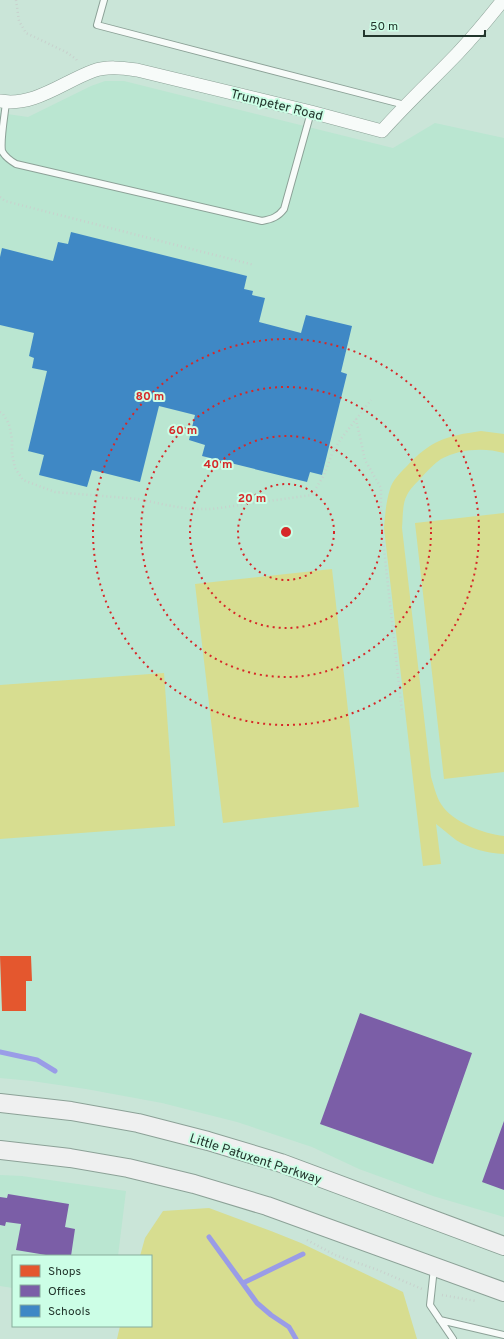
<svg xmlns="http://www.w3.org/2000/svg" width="504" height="1339" viewBox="0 0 504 1339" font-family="Overpass,sans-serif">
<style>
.built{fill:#bae6d1}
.green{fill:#d7dd90}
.shops{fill:#e4572e}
.offices{fill:#7b5ea7}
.schools{fill:#3f88c5}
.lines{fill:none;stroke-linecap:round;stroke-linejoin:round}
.stream{stroke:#9a9ce7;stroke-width:5}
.lane-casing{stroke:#8ca197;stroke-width:8}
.street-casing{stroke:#8ca197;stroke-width:14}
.secondary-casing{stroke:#8ca197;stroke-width:20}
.path{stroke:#c8d1cd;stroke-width:2.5;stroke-dasharray:1 3;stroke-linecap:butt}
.lane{stroke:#f7fbf9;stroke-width:6}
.street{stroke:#f7fbf9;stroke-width:13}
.secondary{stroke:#eff0f0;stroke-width:18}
.ring{fill:none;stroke:#d62828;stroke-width:2;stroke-dasharray:2 4}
.labels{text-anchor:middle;stroke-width:4;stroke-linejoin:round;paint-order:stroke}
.street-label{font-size:13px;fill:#23362d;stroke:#ccfee6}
.centre{fill:#d62828;stroke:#ccfee6;stroke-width:2}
.ring-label{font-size:12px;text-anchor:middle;font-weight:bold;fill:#d62828;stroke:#ccfee6;stroke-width:4;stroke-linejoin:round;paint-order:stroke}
</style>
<rect width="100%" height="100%" fill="#cae5d8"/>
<path class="built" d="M 105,81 L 124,81 L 393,148 L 435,123 L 504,138 L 504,1217 L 433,1196 L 359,1169 L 312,1147 L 237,1122 L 162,1103 L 86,1089 L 32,1081 L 0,1078 L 0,113 L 28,117 L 91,86 Z
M 0,1175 L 22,1176 L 126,1191 L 118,1256 L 13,1256 L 13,1288 L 0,1286 Z"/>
<path class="green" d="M 481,431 L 504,434 L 504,453 C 484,447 459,449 441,459 C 434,464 427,471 421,478 C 416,483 410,489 407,495 C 402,504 403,518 402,528 L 431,777 C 434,786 436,796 441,804 C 452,822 484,834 504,836 L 504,854 C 487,853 470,849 456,840 C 449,835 443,829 436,824 L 441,864 L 423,866 L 384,528 C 385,515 386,502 390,489 C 392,481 400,473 406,467 C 431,440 446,436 481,431 Z
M 504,513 L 504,772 L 444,779 L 415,523 Z
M 332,569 L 359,807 L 223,823 L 195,584 Z
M 164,673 L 175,826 L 0,839 L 0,685 Z
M 209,1208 L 271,1231 L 301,1243 L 403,1292 L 417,1339 L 117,1339 L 120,1326 L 151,1326 L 151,1256 L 140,1256 L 145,1238 L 163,1211 Z"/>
<path class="shops" d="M 0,956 L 31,956 L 32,981 L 26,981 L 26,1011 L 2,1011 Z"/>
<path class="offices" d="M 360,1013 L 472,1053 L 433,1164 L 320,1124 Z
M 504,1121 L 504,1190 L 482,1182 Z
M 8,1194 L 69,1204 L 65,1227 L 75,1229 L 71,1256 L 52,1256 L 16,1250 L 21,1224 L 6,1222 L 5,1226 L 0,1225 L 0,1197 L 7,1198 Z"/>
<path class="schools" d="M 71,232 L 247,276 L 244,289 L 253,291 L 252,295 L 265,298 L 259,322 L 301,333 L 306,315 L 352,326 L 341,372 L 347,374 L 322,475 L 310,472 L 307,482 L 202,456 L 205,445 L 189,440 L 195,415 L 159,406 L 140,482 L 92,470 L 87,487 L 39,475 L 44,455 L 28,451 L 47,371 L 32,368 L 34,358 L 29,356 L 34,333 L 0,325 L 0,257 L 2,248 L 53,261 L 58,242 L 68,244 Z"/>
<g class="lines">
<path class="stream" d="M 0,1052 L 37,1060 L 55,1071
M 209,1237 L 257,1303 L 271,1315 L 289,1327 L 296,1339
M 243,1283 L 303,1254"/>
<defs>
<path id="lane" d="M 104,0 L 97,25 L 405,105
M 6,102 C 5,114 0,140 2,151 C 5,157 11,161 16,164 L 262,221 C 272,219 278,217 284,209 L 311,112
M 434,1268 L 430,1305 L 453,1339
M 440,1320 L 504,1335"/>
<path id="street" d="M 0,101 C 34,107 63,82 93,71 C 107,66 122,68 137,70 L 311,112 L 382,131 C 406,104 432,80 457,54 C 473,37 488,19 503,0"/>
<path id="secondary" d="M 0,1103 L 71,1111 L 138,1123 L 208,1141 L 281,1163 L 504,1246
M 0,1150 L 70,1158 L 128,1168 L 194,1184 L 267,1206 L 504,1292"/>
</defs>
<use href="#lane" class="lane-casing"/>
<use href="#street" class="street-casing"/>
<use href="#secondary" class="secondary-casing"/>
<path class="path" d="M 16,0 L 19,21 L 26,33 L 66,52 L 76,59 L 78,62
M 0,197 L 5,201 L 254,265
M 0,412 L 3,414 L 9,424 L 12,439 L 12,454 L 15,468 L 23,480 L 55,492 L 138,499 L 166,505 L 190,509 L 212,509 L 312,495 L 324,475 L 332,454 L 340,440 L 371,400
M 356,419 L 365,460 L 381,488 L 381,522 L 402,712
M 307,1240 L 335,1255 L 378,1270 L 422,1289
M 442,1295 L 476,1301"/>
<use href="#lane" class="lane"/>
<use href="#street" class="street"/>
<use href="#secondary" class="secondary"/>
</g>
<g class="ring">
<circle cx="286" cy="532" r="48"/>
<circle cx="286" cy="532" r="96"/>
<circle cx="286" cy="532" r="145"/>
<circle cx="286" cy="532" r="193"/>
</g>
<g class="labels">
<g class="street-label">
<text transform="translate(277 104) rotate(14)" y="5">Trumpeter Road</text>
<text transform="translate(256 1158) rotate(18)" y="5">Little Patuxent Parkway</text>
</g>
</g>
<circle cx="286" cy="532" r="6" class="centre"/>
<g class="ring-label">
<text x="150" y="400">80 m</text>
<text x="183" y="434">60 m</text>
<text x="218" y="468">40 m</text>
<text x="252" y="502">20 m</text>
</g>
<rect x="12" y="1255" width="140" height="72" fill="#ccfee6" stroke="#88ae9c"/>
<rect x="20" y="1265" width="20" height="12" fill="#e4572e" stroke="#88ae9c"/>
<text x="48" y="1275" font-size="12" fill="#23362d">Shops</text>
<rect x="20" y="1285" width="20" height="12" fill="#7b5ea7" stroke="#88ae9c"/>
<text x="48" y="1295" font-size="12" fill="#23362d">Offices</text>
<rect x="20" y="1305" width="20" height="12" fill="#3f88c5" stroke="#88ae9c"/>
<text x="48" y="1315" font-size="12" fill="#23362d">Schools</text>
<path d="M364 30v6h121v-6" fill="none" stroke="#23362d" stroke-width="2"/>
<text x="370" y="30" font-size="12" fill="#23362d" stroke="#ccfee6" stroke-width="3" paint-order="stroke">50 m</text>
</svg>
